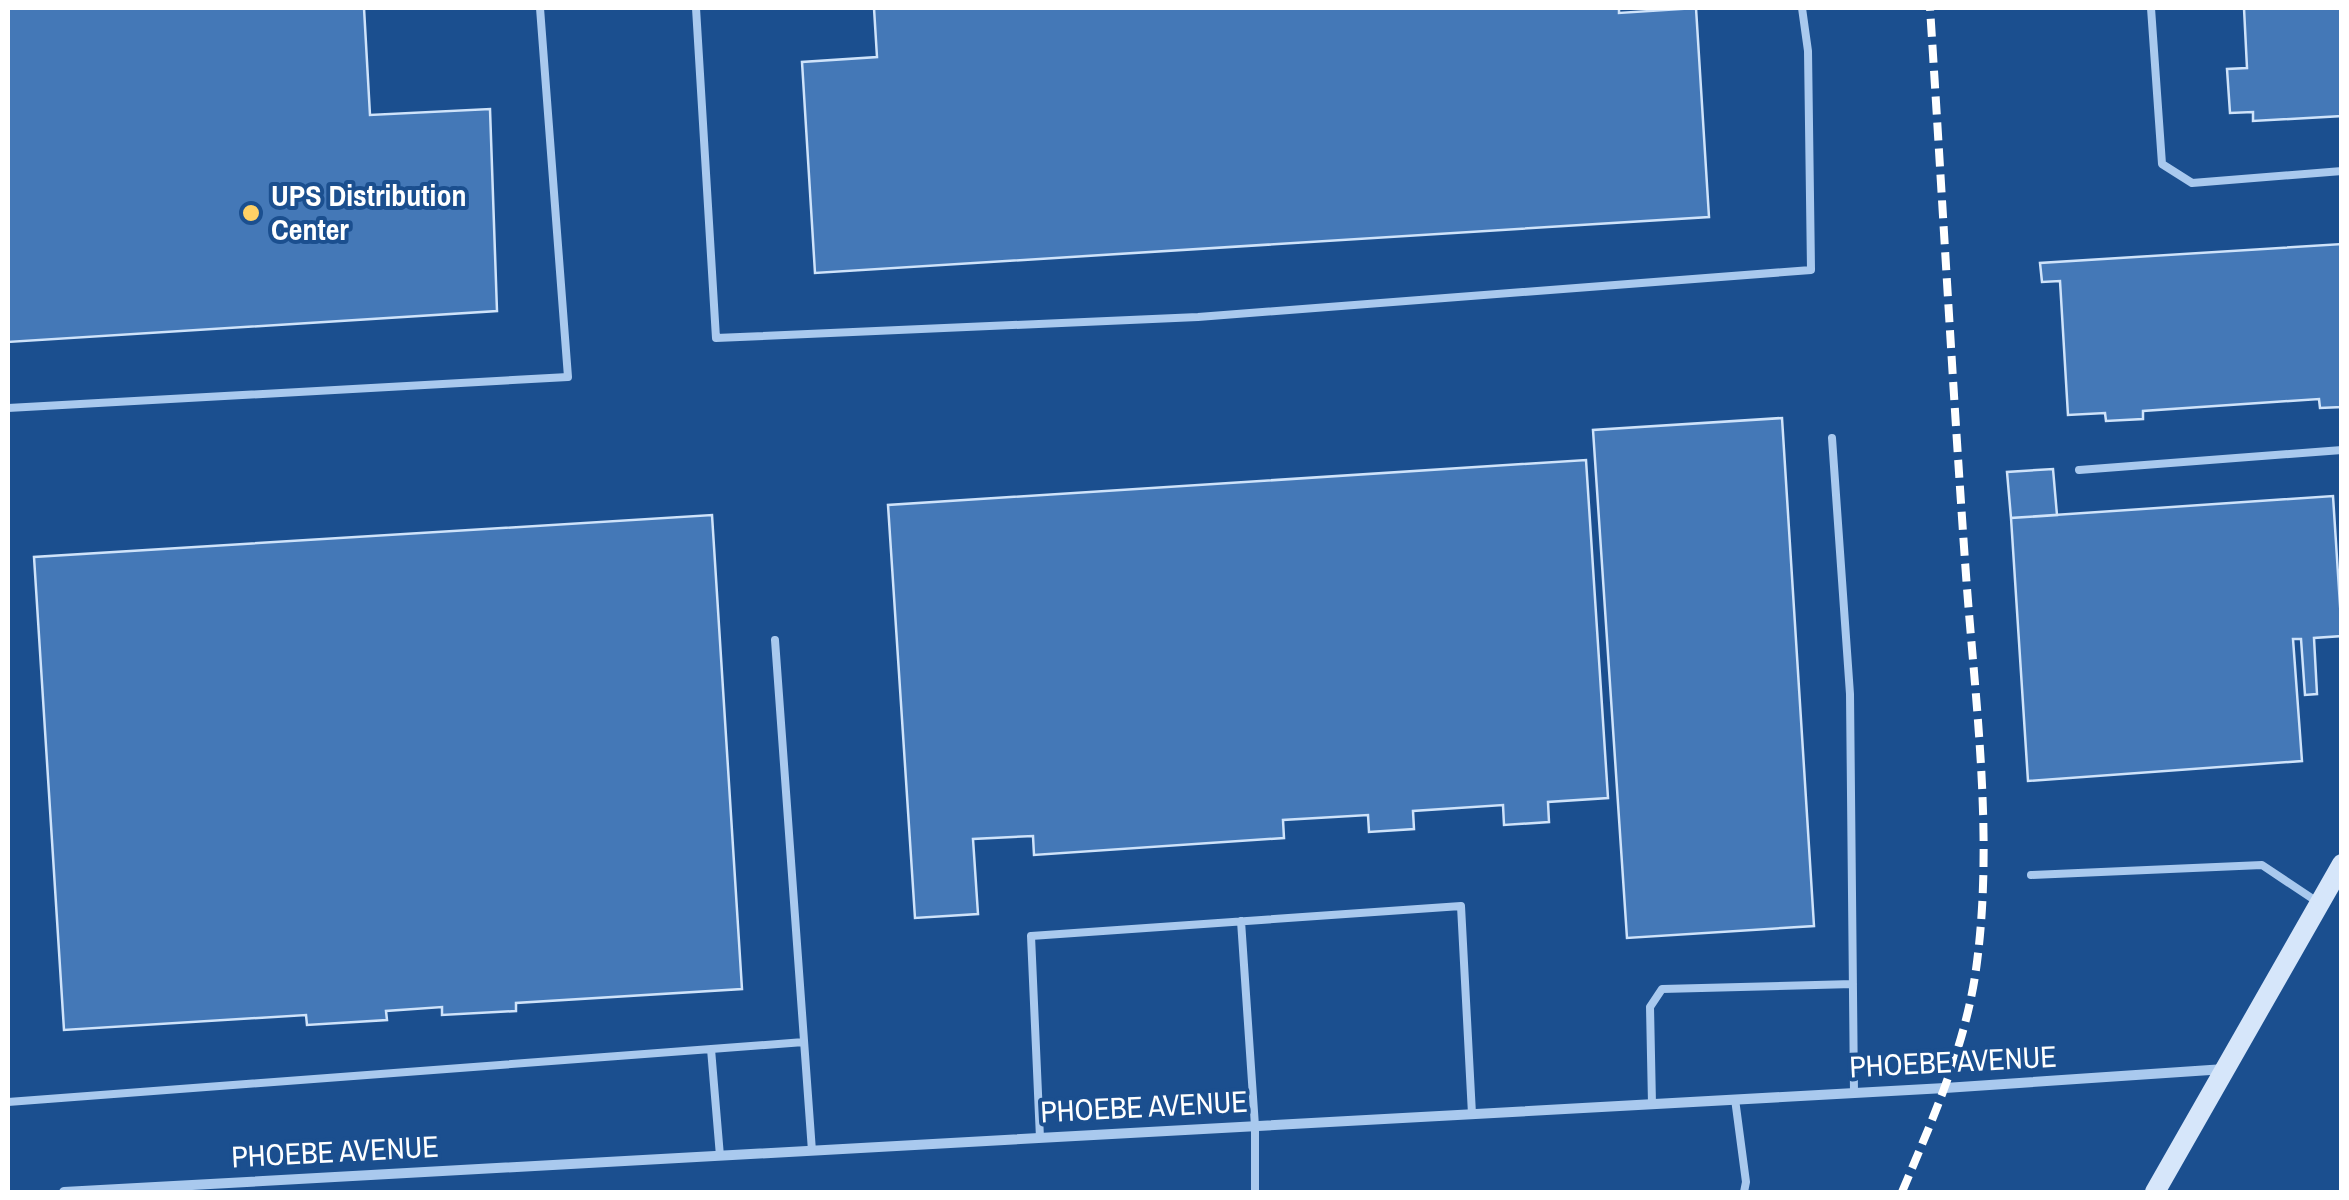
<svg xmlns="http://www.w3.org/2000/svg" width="2349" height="1200" viewBox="0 0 2349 1200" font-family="'Archivo Narrow',sans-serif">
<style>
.building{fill:#4478b7;stroke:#cfe3fa;stroke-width:2.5}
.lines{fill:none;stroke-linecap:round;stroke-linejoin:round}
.lane{stroke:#a9c9ee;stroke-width:8}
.street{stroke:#a9c9ee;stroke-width:10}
.secondary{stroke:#d6e6fa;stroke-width:20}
.rail{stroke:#fff;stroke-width:8;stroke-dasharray:18 8;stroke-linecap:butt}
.poi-dot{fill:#ffd166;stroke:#1b4f8f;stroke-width:4}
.labels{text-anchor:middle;stroke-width:8;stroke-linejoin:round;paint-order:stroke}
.poi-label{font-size:30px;font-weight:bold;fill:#fff;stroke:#1b4f8f;text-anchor:start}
.street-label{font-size:30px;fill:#fff;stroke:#1b4f8f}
</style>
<rect width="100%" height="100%" fill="#1b4f8f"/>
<path class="building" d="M 8,8 L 364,8 L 370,115 L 490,109 L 497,311 L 8,342 Z
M 874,8 L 1619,8 L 1619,13 L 1696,8 L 1709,217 L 815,273 L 802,62 L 877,57 Z
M 2244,8 L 2342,8 L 2342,116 L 2253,121 L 2253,112 L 2230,113 L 2227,69 L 2247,68 Z
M 2342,244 L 2342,407 L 2320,408 L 2319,399 L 2143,411 L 2143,419 L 2106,421 L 2105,413 L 2068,415 L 2060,281 L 2042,282 L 2040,263 Z
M 1782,418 L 1814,926 L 1627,938 L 1593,430 Z
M 1586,460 L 1608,798 L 1548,802 L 1549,822 L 1504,825 L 1503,805 L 1413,811 L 1414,829 L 1369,832 L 1368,815 L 1283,820 L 1284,838 L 1034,855 L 1033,836 L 973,839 L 978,914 L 915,918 L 888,505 Z
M 2053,469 L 2057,515 L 2011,518 L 2007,472 Z
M 2333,496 L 2342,636 L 2314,638 L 2317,694 L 2305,695 L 2301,639 L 2293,639 L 2302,761 L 2028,781 L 2011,518 Z
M 712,515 L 742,989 L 516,1003 L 516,1011 L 442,1015 L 442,1007 L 386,1011 L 387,1020 L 307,1025 L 306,1015 L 64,1030 L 34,557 Z"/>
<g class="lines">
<path class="lane" d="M 696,8 L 716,338 L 1198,317 L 1811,270 L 1808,51 L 1802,8
M 2151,8 L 2162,164 L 2192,183 L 2342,171
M 8,408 L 568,377 L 540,8
M 1832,438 L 1850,694 L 1854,1093
M 2079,470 L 2342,450
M 775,640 L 812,1151
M 2031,875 L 2262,865 L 2316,901
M 1241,921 L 1255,1126 L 1255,1192
M 711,1049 L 804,1042
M 1735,1099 L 1746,1182 L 1744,1192
M 8,1102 L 711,1049 L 720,1156
M 1652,1104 L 1650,1007 L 1662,989 L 1853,984
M 1040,1138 L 1031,936 L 1461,906 L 1472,1114"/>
<path class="street" d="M 64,1192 L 1945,1088 L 2225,1069"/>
<path class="secondary" d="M 2155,1192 L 2342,864"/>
<path class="rail" d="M 1902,1192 C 1933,1118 1967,1043 1977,962 C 1994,830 1974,693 1965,561 C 1952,376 1942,192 1930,8"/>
</g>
<circle class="poi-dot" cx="251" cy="213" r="10"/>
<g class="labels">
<g class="poi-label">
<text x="271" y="206">UPS Distribution<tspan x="271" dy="34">Center</tspan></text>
</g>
<g class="street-label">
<text transform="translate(1953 1062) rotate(-3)" y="10">PHOEBE AVENUE</text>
<text transform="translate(1144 1107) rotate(-3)" y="10">PHOEBE AVENUE</text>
<text transform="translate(335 1152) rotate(-3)" y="10">PHOEBE AVENUE</text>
</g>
</g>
<rect width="2349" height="1200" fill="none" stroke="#ffffff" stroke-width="20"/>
</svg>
